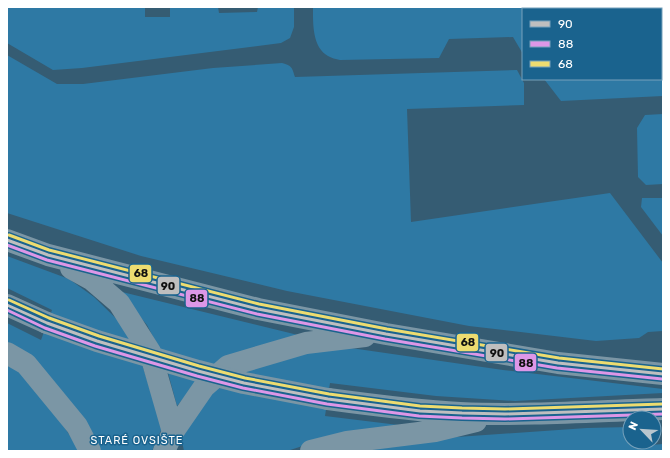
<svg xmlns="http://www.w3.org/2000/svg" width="670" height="458" viewBox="0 0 670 458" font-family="Rubik,sans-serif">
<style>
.green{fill:#2e79a4}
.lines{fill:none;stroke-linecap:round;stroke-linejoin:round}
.minor{stroke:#7c98a7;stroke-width:22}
.major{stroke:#7b96a5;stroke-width:22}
.major-bridge{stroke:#7b96a5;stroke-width:22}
.bus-1-casing{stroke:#1a638e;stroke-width:6}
.bus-2-casing{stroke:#1a638e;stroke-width:6}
.bus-3-casing{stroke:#1a638e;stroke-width:6}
.bus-1{stroke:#bfbfbf;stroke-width:3}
.bus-2{stroke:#dd97e7;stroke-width:3}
.bus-3{stroke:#eddc70;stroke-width:3}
.labels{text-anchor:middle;stroke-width:3;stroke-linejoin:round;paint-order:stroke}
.neighbourhood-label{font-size:11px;letter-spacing:1px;fill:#fff;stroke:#1a638e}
.line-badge{stroke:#1a638e;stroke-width:1.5}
.pale-badge-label{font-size:11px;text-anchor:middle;font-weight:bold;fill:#111}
</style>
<rect width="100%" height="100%" fill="#355c73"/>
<path class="green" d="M 7,7 L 145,7 L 145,17 L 170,17 L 170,7 L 218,7 L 219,13 L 257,12 L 258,7 L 294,7 L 294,27 L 290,38 L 281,43 L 82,68 L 53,70 L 7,43 Z
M 313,7 L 544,7 L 544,9 L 523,9 L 523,54 L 513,37 L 449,39 L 439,58 L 340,60 C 336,59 331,58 328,56 C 312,47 313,23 313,7 Z
M 579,7 L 663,7 L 663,48 L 661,48 L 661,9 L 579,9 Z
M 7,55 L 57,84 L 83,84 L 213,68 L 282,63 C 292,66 292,67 295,77 L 517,70 L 524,83 L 524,105 L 407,109 L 411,222 L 610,193 L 663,263 L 663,331 L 648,332 L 639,338 L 596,341 L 469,326 L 287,291 L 141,256 L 7,213 Z
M 661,62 L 663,62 L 663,96 L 561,101 L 544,79 L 661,79 Z
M 663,114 L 663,184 L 646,185 L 638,177 L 637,128 L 645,115 Z
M 642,198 L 663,198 L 663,236 L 641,207 Z
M 7,256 L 69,279 L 94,297 L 133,335 L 162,428 L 152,451 L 97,451 L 7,344 L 7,323 L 41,340 L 52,310 L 7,288 Z
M 118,291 L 298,335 L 208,369 L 177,406 L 164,358 L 147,325 Z
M 337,346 L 503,370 L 663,389 L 663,393 L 515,401 L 436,396 L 330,383 L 325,416 L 423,428 L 318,441 L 287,451 L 184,451 L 181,437 L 208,395 L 243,366 Z
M 7,362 L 19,369 L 53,410 L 80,451 L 7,451 Z
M 630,427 L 630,442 L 651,442 L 651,445 L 663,444 L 663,451 L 327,451 L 400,441 L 587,428 Z"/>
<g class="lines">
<path class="minor" d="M 164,451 L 173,432"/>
<path class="major" d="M 7,240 L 48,255 L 258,309 L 386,334 L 558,363 L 663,374
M 71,268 L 91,279 L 119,303 L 150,352 L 173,432
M 7,305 L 47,323
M 7,353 L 26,364 L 77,426 L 90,451
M 328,399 C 372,405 416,411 460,413 C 528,416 596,411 663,409
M 173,432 L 204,387 L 228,366 L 306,343 L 365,336
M 311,451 L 347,442 L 435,431 L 476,421"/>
<path class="major-bridge" d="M 47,323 L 97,341 L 198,371 L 244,383 L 328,399"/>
<defs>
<path id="bus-1" d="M 7,240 L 48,255 L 258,309 L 386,334 L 558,363 L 663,374
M 7,305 L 47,323 L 97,341 L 198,371 L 244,383 L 328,399 L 420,411 L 462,413 L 505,414 L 663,409"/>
<path id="bus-2" d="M 7,245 L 47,260 L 257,314 L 385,339 L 557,368 L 662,379
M 7,310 L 45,328 L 95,346 L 197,376 L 243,388 L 327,404 L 419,416 L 462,418 L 505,419 L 663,414"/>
<path id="bus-3" d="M 9,235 L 49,250 L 259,304 L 387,329 L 559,358 L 663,369
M 9,300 L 49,318 L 99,336 L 199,366 L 245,378 L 329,394 L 420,406 L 462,408 L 505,409 L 663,404"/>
</defs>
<use href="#bus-1" class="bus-1-casing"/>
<use href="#bus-2" class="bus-2-casing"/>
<use href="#bus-3" class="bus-3-casing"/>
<use href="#bus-1" class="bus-1"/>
<use href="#bus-2" class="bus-2"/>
<use href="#bus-3" class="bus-3"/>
</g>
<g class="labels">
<g class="neighbourhood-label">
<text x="137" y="444">STARÉ OVSIŠTE</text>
</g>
</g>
<g class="line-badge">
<rect x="129" y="264" width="23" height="19" rx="4" fill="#eddc70"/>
<rect x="157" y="276" width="23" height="19" rx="4" fill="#bfbfbf"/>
<rect x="185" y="289" width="23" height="19" rx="4" fill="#dd97e7"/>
<rect x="456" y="333" width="23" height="19" rx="4" fill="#eddc70"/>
<rect x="485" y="343" width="23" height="19" rx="4" fill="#bfbfbf"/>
<rect x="514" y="353" width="23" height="19" rx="4" fill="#dd97e7"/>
</g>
<g class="pale-badge-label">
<text x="141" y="277">68</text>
<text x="168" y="290">90</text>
<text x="197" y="302">88</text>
<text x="468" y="346">68</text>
<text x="497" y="357">90</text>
<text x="526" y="367">88</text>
</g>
<rect width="670" height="458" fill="none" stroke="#ffffff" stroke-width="16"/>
<rect x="522" y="8" width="140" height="72" fill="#1a638e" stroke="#76a1bb"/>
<rect x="530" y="21" width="20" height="6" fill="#bfbfbf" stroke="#76a1bb"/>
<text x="558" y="28" font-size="12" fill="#ffffff">90</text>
<rect x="530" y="41" width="20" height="6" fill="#dd97e7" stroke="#76a1bb"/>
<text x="558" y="48" font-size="12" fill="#ffffff">88</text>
<rect x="530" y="61" width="20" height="6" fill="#eddc70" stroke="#76a1bb"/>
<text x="558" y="68" font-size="12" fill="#ffffff">68</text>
<g transform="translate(642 430) rotate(295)"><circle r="19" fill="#1a638e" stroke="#76a1bb"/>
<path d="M0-3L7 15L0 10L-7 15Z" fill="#b8c6ce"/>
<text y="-6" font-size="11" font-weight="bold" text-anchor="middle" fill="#ffffff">N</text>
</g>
</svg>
